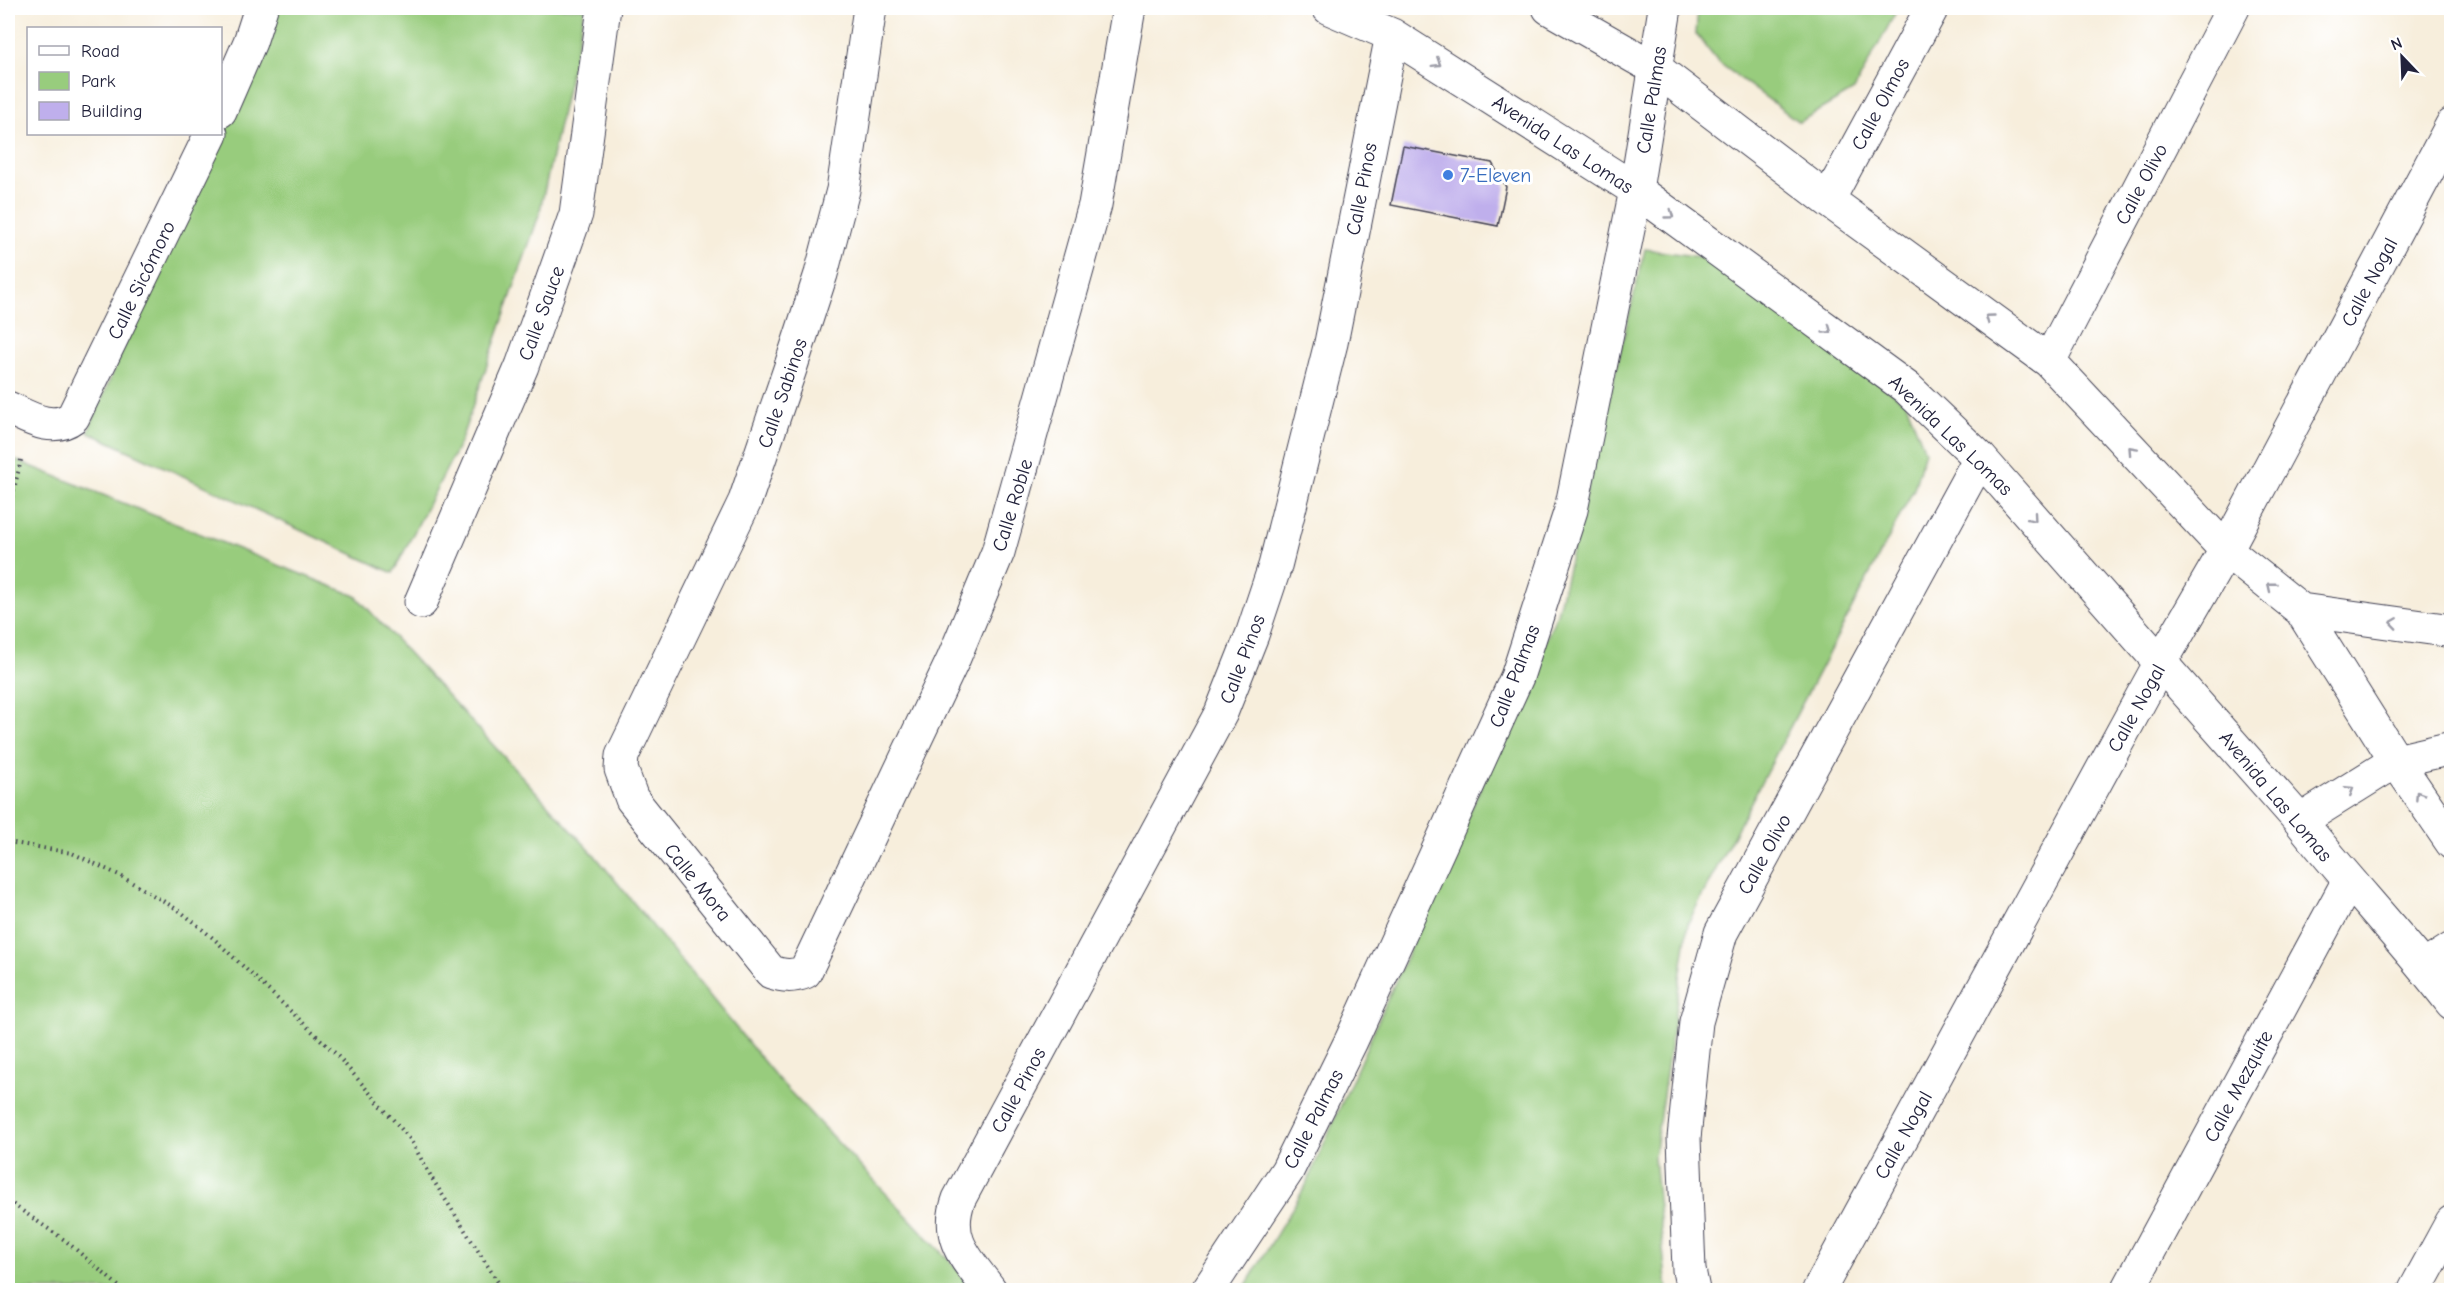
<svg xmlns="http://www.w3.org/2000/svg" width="2459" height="1298" viewBox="0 0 2459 1298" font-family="'Comic Neue',sans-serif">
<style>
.green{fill:#98cc7d;stroke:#5d775c;stroke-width:1.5}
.building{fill:#bfafec}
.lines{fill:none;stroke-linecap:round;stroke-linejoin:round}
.minor-casing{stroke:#424153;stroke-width:35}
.path{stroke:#424153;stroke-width:4;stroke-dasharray:1.5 4.5;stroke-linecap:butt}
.minor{stroke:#fff;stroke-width:33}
.oneway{stroke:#9c9ca7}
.shop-dot{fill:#3f7fe0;stroke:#fff;stroke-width:2}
.labels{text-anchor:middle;stroke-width:6;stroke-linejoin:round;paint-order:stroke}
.street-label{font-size:20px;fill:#22223b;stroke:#fff}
.shop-label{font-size:20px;fill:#366cbe;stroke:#fff;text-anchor:start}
</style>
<rect width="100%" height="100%" fill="#fff"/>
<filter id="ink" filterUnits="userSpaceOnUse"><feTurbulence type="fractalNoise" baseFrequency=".0167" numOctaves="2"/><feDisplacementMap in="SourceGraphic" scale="12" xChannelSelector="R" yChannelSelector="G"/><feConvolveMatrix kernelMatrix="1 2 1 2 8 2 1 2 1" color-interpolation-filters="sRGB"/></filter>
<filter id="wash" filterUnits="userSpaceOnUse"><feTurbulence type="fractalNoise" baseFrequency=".008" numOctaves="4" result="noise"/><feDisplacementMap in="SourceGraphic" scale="24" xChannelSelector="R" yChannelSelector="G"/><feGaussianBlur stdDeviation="1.35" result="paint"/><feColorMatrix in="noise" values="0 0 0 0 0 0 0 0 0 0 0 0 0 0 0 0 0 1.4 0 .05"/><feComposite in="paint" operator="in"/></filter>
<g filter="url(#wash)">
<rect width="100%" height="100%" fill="#f7eedc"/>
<path class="green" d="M 266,8 L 585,8 L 539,215 L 460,443 L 393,573 L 88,432 Z
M 1698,8 L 1898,8 L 1854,90 L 1799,122 L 1718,62 L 1696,34 Z
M 1645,249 L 1708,258 L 1906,403 L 1925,451 L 1914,489 L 1688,923 L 1654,1157 L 1667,1290 L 1243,1290 L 1305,1187 L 1557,614 Z
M 8,457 L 356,596 L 597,858 L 778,1079 L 977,1290 L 8,1290 Z"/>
<g id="blocks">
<path class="building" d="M 1403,146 L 1492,163 L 1506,187 L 1498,226 L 1391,205 Z"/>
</g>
</g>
<g filter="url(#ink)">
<use href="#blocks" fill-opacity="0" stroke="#424153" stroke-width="1.5"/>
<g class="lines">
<defs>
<path id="minor" d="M 870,8 L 843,190 L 821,274 L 790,369 L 745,501 L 622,756 L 621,769 L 632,799 L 771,972 C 784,976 792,977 805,972 L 953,660 L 998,552 L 1095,205 L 1129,8
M 1329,8 L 1392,35 L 1636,190 L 1907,388 L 1980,458 L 2300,821 C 2349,883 2404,940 2452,1003
M 1549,8 L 1656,69 L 1828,200 L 2049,361 L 2226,550 L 2301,610 L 2396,761 L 2452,843
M 220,111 L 250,42 L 261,8
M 1828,200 L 1932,8
M 2049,361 L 2233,8
M 8,408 C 28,417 52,433 73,417 L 211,134
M 421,602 L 522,366 L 576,214 L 604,8
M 2301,610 L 2452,631
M 2300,821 L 2396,761 L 2452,748
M 2424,967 L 2452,949
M 990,1290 C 967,1259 944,1239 959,1199 L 1221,713 L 1252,635 L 1275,566 L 1331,343 L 1392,35
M 1208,1290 L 1287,1171 L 1351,1041 L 1517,677 L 1571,510 L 1636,190 L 1665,8
M 1693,1290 L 1689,1270 L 1684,1138 L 1696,1022 L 1721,933 L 1980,458
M 1819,1290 L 2161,662 L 2226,550 L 2452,125
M 2128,1290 L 2348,882
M 2415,1290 L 2452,1222"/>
</defs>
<use href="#minor" class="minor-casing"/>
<path class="path" d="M 8,514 L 22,456
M 8,842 L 72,853 L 119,875 L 180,911 L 213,938 L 335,1053 L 410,1139 L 433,1180 L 503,1290
M 8,1201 L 66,1241 L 123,1290"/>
<use href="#minor" class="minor"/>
</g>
<defs><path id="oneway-chevron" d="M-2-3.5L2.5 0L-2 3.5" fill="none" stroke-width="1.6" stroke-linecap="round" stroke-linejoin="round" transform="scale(1.5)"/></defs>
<g class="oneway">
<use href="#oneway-chevron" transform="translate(1437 63) rotate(32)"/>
<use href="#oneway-chevron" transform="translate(1670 215) rotate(36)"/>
<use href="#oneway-chevron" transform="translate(1989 318) rotate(-144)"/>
<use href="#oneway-chevron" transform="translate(1828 330) rotate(36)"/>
<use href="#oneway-chevron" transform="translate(2132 450) rotate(-133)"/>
<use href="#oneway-chevron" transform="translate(2033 518) rotate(49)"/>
<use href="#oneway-chevron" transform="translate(2271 586) rotate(-141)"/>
<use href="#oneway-chevron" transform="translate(2394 623) rotate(-172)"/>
<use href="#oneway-chevron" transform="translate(2350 790) rotate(-32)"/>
<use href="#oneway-chevron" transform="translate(2419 795) rotate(-124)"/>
</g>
</g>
<circle class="shop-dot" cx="1448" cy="175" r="6"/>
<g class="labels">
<g class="street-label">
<text transform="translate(1651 100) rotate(-81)" y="7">Calle Palmas</text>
<text transform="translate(1880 104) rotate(-62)" y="7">Calle Olmos</text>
<text transform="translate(1563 144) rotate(33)" y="7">Avenida Las Lomas</text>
<text transform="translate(2141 184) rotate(-62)" y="7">Calle Olivo</text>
<text transform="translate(1361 189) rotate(-79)" y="7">Calle Pinos</text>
<text transform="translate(141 280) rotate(-64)" y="7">Calle Sicómoro</text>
<text transform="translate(2369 282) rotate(-62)" y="7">Calle Nogal</text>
<text transform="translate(541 313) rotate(-70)" y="7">Calle Sauce</text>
<text transform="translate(782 393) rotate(-71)" y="7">Calle Sabinos</text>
<text transform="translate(1951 435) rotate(44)" y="7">Avenida Las Lomas</text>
<text transform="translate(1012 505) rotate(-73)" y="7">Calle Roble</text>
<text transform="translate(1242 659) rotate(-69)" y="7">Calle Pinos</text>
<text transform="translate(1514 676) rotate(-69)" y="7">Calle Palmas</text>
<text transform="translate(2136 708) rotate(-61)" y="7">Calle Nogal</text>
<text transform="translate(2276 796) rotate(50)" y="7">Avenida Las Lomas</text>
<text transform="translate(1764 854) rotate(-61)" y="7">Calle Olivo</text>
<text transform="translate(698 882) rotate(51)" y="7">Calle Mora</text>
<text transform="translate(2238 1086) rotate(-62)" y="7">Calle Mezquite</text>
<text transform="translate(1018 1090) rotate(-62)" y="7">Calle Pinos</text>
<text transform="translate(1313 1119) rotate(-63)" y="7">Calle Palmas</text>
<text transform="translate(1903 1135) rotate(-61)" y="7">Calle Nogal</text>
</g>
<g class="shop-label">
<text x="1460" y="182">7-Eleven</text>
</g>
</g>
<rect width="2459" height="1298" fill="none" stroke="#fff" stroke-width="30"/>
<rect x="27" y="27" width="195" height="108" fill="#ffffff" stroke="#a7a7b1" stroke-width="1.5"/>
<rect x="39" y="46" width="30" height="9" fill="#ffffff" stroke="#a7a7b1" stroke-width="1.5"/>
<text x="81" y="57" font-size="18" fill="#22223b">Road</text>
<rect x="39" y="72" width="30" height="18" fill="#98cc7d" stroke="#a7a7b1" stroke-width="1.5"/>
<text x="81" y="87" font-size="18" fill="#22223b">Park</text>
<rect x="39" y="102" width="30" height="18" fill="#bfafec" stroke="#a7a7b1" stroke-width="1.5"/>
<text x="81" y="117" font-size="18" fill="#22223b">Building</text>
<g transform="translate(2402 57) rotate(337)" stroke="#ffffff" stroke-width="4.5" paint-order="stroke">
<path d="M0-4.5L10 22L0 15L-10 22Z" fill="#22223b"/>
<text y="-9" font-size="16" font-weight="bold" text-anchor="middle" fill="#22223b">N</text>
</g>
</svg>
